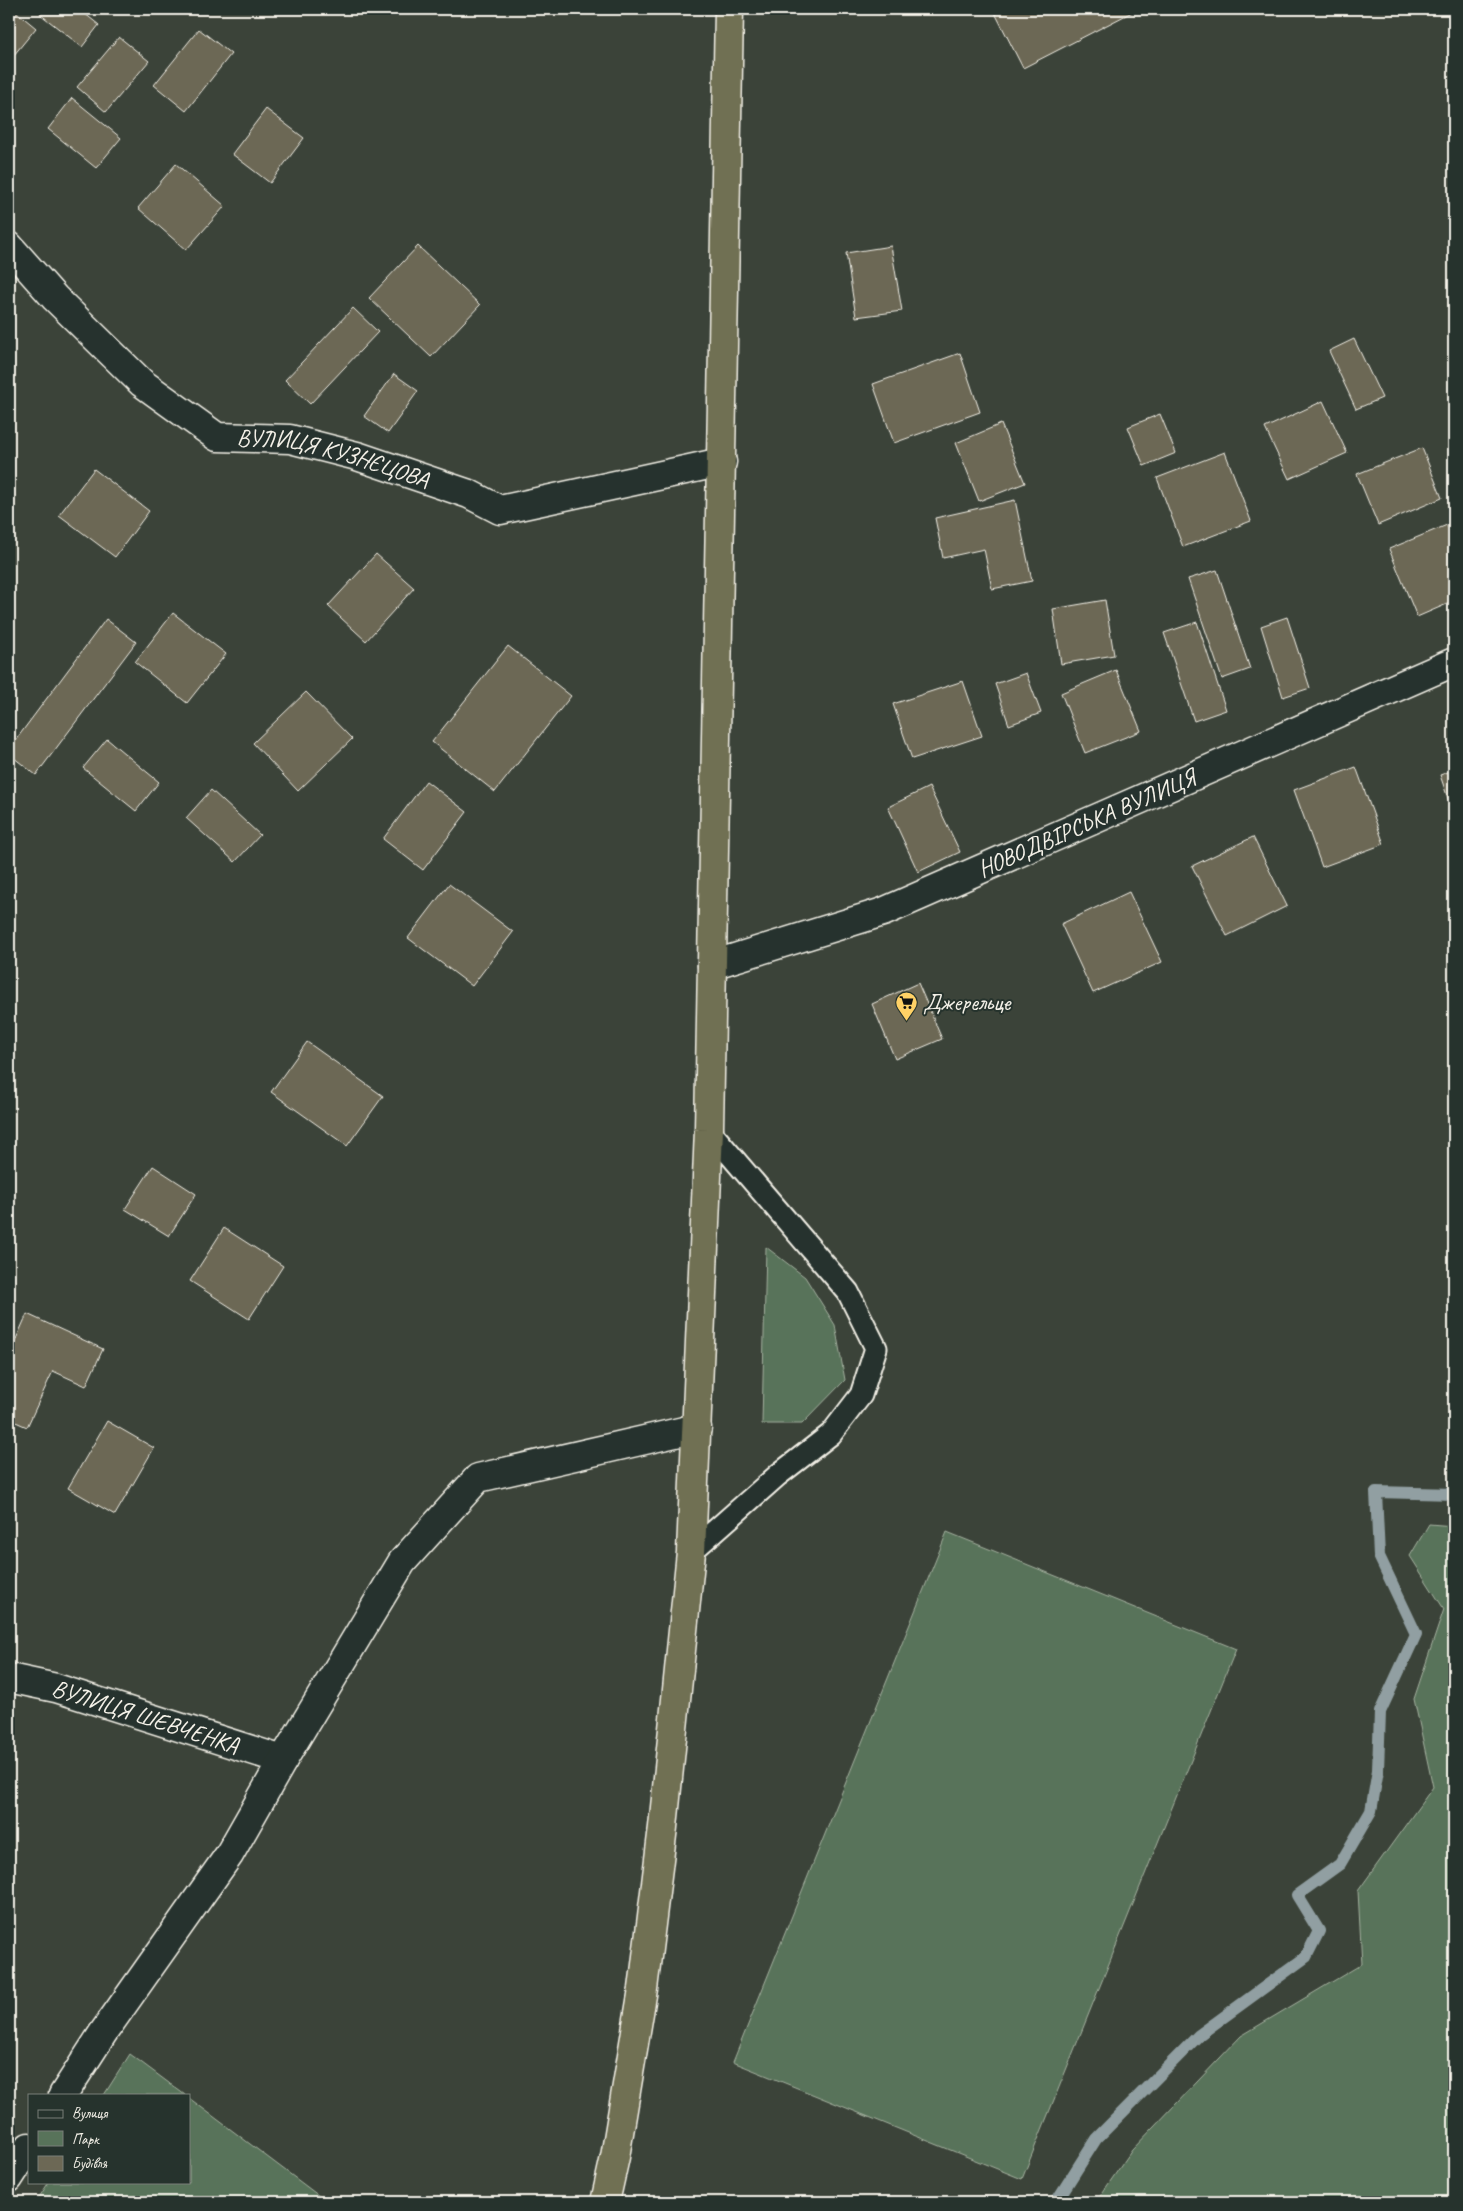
<svg xmlns="http://www.w3.org/2000/svg" width="1463" height="2211" viewBox="0 0 1463 2211" font-family="Caveat,sans-serif">
<style>
.green{fill:#58735a;stroke:#a6b2a1}
.lines{fill:none;stroke-linecap:round;stroke-linejoin:round}
.stream{stroke:#919fa2;stroke-width:12}
.building{fill:#6c6855;stroke:#f4f1e8}
.service-casing{stroke:#f4f1e8;stroke-width:25}
.minor-casing{stroke:#f4f1e8;stroke-width:31}
.trunk-casing{stroke:#f4f1e8;stroke-width:31}
.service{stroke:#26332d;stroke-width:21}
.minor{stroke:#26332d;stroke-width:28}
.trunk{stroke:#706f52;stroke-width:28}
.labels{text-anchor:middle;stroke-width:4;stroke-linejoin:round;paint-order:stroke}
.street-label{font-size:24px;fill:#f4f1e8;stroke:#26332d}
.poi-label{font-size:24px;fill:#f4f1e8;stroke:#26332d;text-anchor:start}
</style>
<rect width="100%" height="100%" fill="#3b4339"/>
<filter id="ink" filterUnits="userSpaceOnUse"><feTurbulence type="fractalNoise" baseFrequency=".02" numOctaves="2"/><feDisplacementMap in="SourceGraphic" scale="10" xChannelSelector="R" yChannelSelector="G"/><feConvolveMatrix kernelMatrix="1 2 1 2 8 2 1 2 1" color-interpolation-filters="sRGB"/></filter>
<g filter="url(#ink)">
<path class="green" d="M 766,1247 L 805,1277 L 835,1325 L 845,1380 L 802,1424 L 762,1424 Z
M 1429,1524 L 1454,1526 L 1454,2202 L 1096,2202 L 1132,2150 L 1241,2036 L 1362,1964 L 1358,1891 L 1433,1787 L 1414,1699 L 1444,1609 L 1410,1556 Z
M 947,1532 L 1236,1649 L 1022,2179 L 733,2062 Z
M 130,2054 L 185,2095 L 104,2095 Z
M 189,2098 L 327,2202 L 36,2202 L 49,2182 L 189,2182 Z"/>
<g class="lines">
<path class="stream" d="M 1056,2202 L 1096,2139 L 1199,2035 L 1306,1957 L 1319,1931 L 1297,1895 L 1340,1864 L 1371,1811 L 1378,1770 L 1380,1712 L 1416,1634 L 1379,1556 L 1376,1492 L 1454,1494"/>
</g>
<path class="building" d="M 9,9 L 13,9 L 36,28 L 9,61 Z
M 44,9 L 79,9 L 99,25 L 82,47 L 40,14 Z
M 1003,9 L 1138,9 L 1023,68 L 995,13 Z
M 199,29 L 231,54 L 186,111 L 154,85 Z
M 119,37 L 149,61 L 106,112 L 77,87 Z
M 72,98 L 121,138 L 96,168 L 48,129 Z
M 266,109 L 304,138 L 270,183 L 232,154 Z
M 176,164 L 225,206 L 186,250 L 138,208 Z
M 418,246 L 480,305 L 431,357 L 369,298 Z
M 891,246 L 902,311 L 856,317 L 846,253 Z
M 353,308 L 378,332 L 310,404 L 285,380 Z
M 1354,339 L 1382,398 L 1356,409 L 1329,351 Z
M 960,353 L 980,412 L 894,443 L 873,384 Z
M 394,374 L 418,391 L 388,433 L 364,416 Z
M 1323,401 L 1347,453 L 1289,479 L 1265,428 Z
M 1160,414 L 1176,453 L 1144,466 L 1128,427 Z
M 1001,424 L 1025,483 L 979,501 L 956,443 Z
M 1422,448 L 1442,498 L 1378,525 L 1357,474 Z
M 1225,452 L 1251,521 L 1183,547 L 1157,478 Z
M 94,469 L 149,511 L 115,557 L 59,515 Z
M 1015,500 L 1032,581 L 992,589 L 984,549 L 943,558 L 935,518 Z
M 1447,525 L 1454,543 L 1454,601 L 1417,617 L 1389,549 Z
M 376,554 L 414,588 L 366,641 L 328,606 Z
M 1217,570 L 1250,669 L 1222,679 L 1188,579 Z
M 1105,600 L 1114,655 L 1061,664 L 1053,609 Z
M 173,613 L 226,654 L 187,703 L 135,662 Z
M 1287,617 L 1310,688 L 1283,697 L 1261,626 Z
M 106,619 L 136,642 L 36,775 L 9,754 L 9,749 Z
M 1197,622 L 1226,710 L 1194,721 L 1164,633 Z
M 508,646 L 571,696 L 495,792 L 432,742 Z
M 1116,670 L 1141,731 L 1085,753 L 1061,693 Z
M 1026,673 L 1041,713 L 1009,725 L 995,684 Z
M 963,681 L 982,736 L 912,759 L 893,704 Z
M 306,692 L 352,739 L 298,791 L 253,743 Z
M 107,739 L 159,782 L 136,811 L 83,768 Z
M 1356,767 L 1384,844 L 1322,867 L 1294,790 Z
M 1454,770 L 1454,816 L 1440,775 Z
M 426,781 L 467,812 L 423,870 L 383,839 Z
M 929,787 L 960,852 L 918,872 L 888,807 Z
M 211,790 L 260,835 L 235,862 L 186,818 Z
M 1253,837 L 1287,906 L 1227,936 L 1192,866 Z
M 449,884 L 513,932 L 472,986 L 408,938 Z
M 1129,892 L 1162,962 L 1093,993 L 1061,924 Z
M 918,983 L 942,1039 L 895,1059 L 872,1004 Z
M 307,1042 L 383,1096 L 347,1146 L 271,1092 Z
M 153,1166 L 196,1194 L 169,1236 L 125,1209 Z
M 224,1228 L 283,1266 L 249,1319 L 190,1281 Z
M 27,1314 L 103,1349 L 86,1386 L 53,1371 L 27,1427 L 9,1419 L 9,1355 Z
M 107,1421 L 154,1448 L 115,1515 L 68,1488 Z"/>
<g class="lines">
<defs>
<path id="service" d="M 691,1552 L 778,1475 L 831,1434 L 861,1395 L 876,1348 L 848,1292 L 709,1130"/>
<g id="minor">
<path id="s1" d="M 9,246 L 55,298 L 142,383 L 217,437 L 290,439 L 357,456 L 469,494 L 500,510 L 722,462"/>
<path id="s2" d="M 712,965 L 883,912 L 1454,662"/>
<path id="s3" d="M 9,1678 L 56,1688 L 283,1760"/>
<path d="M 63,2095 L 103,2033 L 229,1855 L 283,1760 L 402,1562 L 478,1478 L 697,1428"/>
<path d="M 9,2178 L 29,2147"/>
</g>
<path id="trunk" d="M 605,2202 L 615,2157 L 643,1989 L 663,1827 L 691,1552 L 709,1130 L 729,9"/>
</defs>
<use href="#service" class="service-casing"/>
<use href="#minor" class="minor-casing"/>
<use href="#trunk" class="trunk-casing"/>
<use href="#service" class="service"/>
<use href="#minor" class="minor"/>
<use href="#trunk" class="trunk"/>
</g>
</g>
<defs>
<symbol id="supermarket-pin" viewBox="-11 -11 22 30"><path d="M0 17L-7.5 6A9.5 9.5 0 1 1 7.5 6Z" fill="#ffd166" stroke="#26332d"/><path d="M-6-5.5h2.5l.6 2H6L4.5 2H-2.5L-4.4-4H-6ZM-1.5 3.2a1.3 1.3 0 1 0 .1 0ZM3 3.2a1.3 1.3 0 1 0 .1 0Z" fill="#111"/></symbol>
</defs>
<g fill-rule="evenodd">
<use href="#supermarket-pin" x="894" y="990" width="25" height="34"/>
</g>
<g class="labels">
<g class="street-label">
<text dy="8" stroke="none"><textPath href="#s1" startOffset="402">ВУЛИЦЯ КУЗНЄЦОВА</textPath></text>
<text dy="8" stroke="none"><textPath href="#s2" startOffset="401">НОВОДВІРСЬКА ВУЛИЦЯ</textPath></text>
<text dy="8" stroke="none"><textPath href="#s3" startOffset="142">ВУЛИЦЯ ШЕВЧЕНКА</textPath></text>
</g>
<g class="poi-label">
<text x="923" y="1010">Джерельце</text>
</g>
</g>
<rect width="1463" height="2211" fill="none" stroke="#26332d" stroke-width="30"/>
<rect x="15" y="15" width="1433" height="2181" fill="none" stroke="#f4f1e8" stroke-width="2" filter="url(#ink)"/>
<rect x="28" y="2094" width="162" height="90" fill="#26332d" stroke="#787f78"/>
<rect x="38" y="2110" width="25" height="8" fill="#26332d" stroke="#787f78"/>
<text x="72" y="2118" font-size="15" fill="#f4f1e8">Вулиця</text>
<rect x="38" y="2131" width="25" height="15" fill="#58735a" stroke="#787f78"/>
<text x="72" y="2144" font-size="15" fill="#f4f1e8">Парк</text>
<rect x="38" y="2156" width="25" height="15" fill="#6c6855" stroke="#787f78"/>
<text x="72" y="2168" font-size="15" fill="#f4f1e8">Будівля</text>
</svg>
